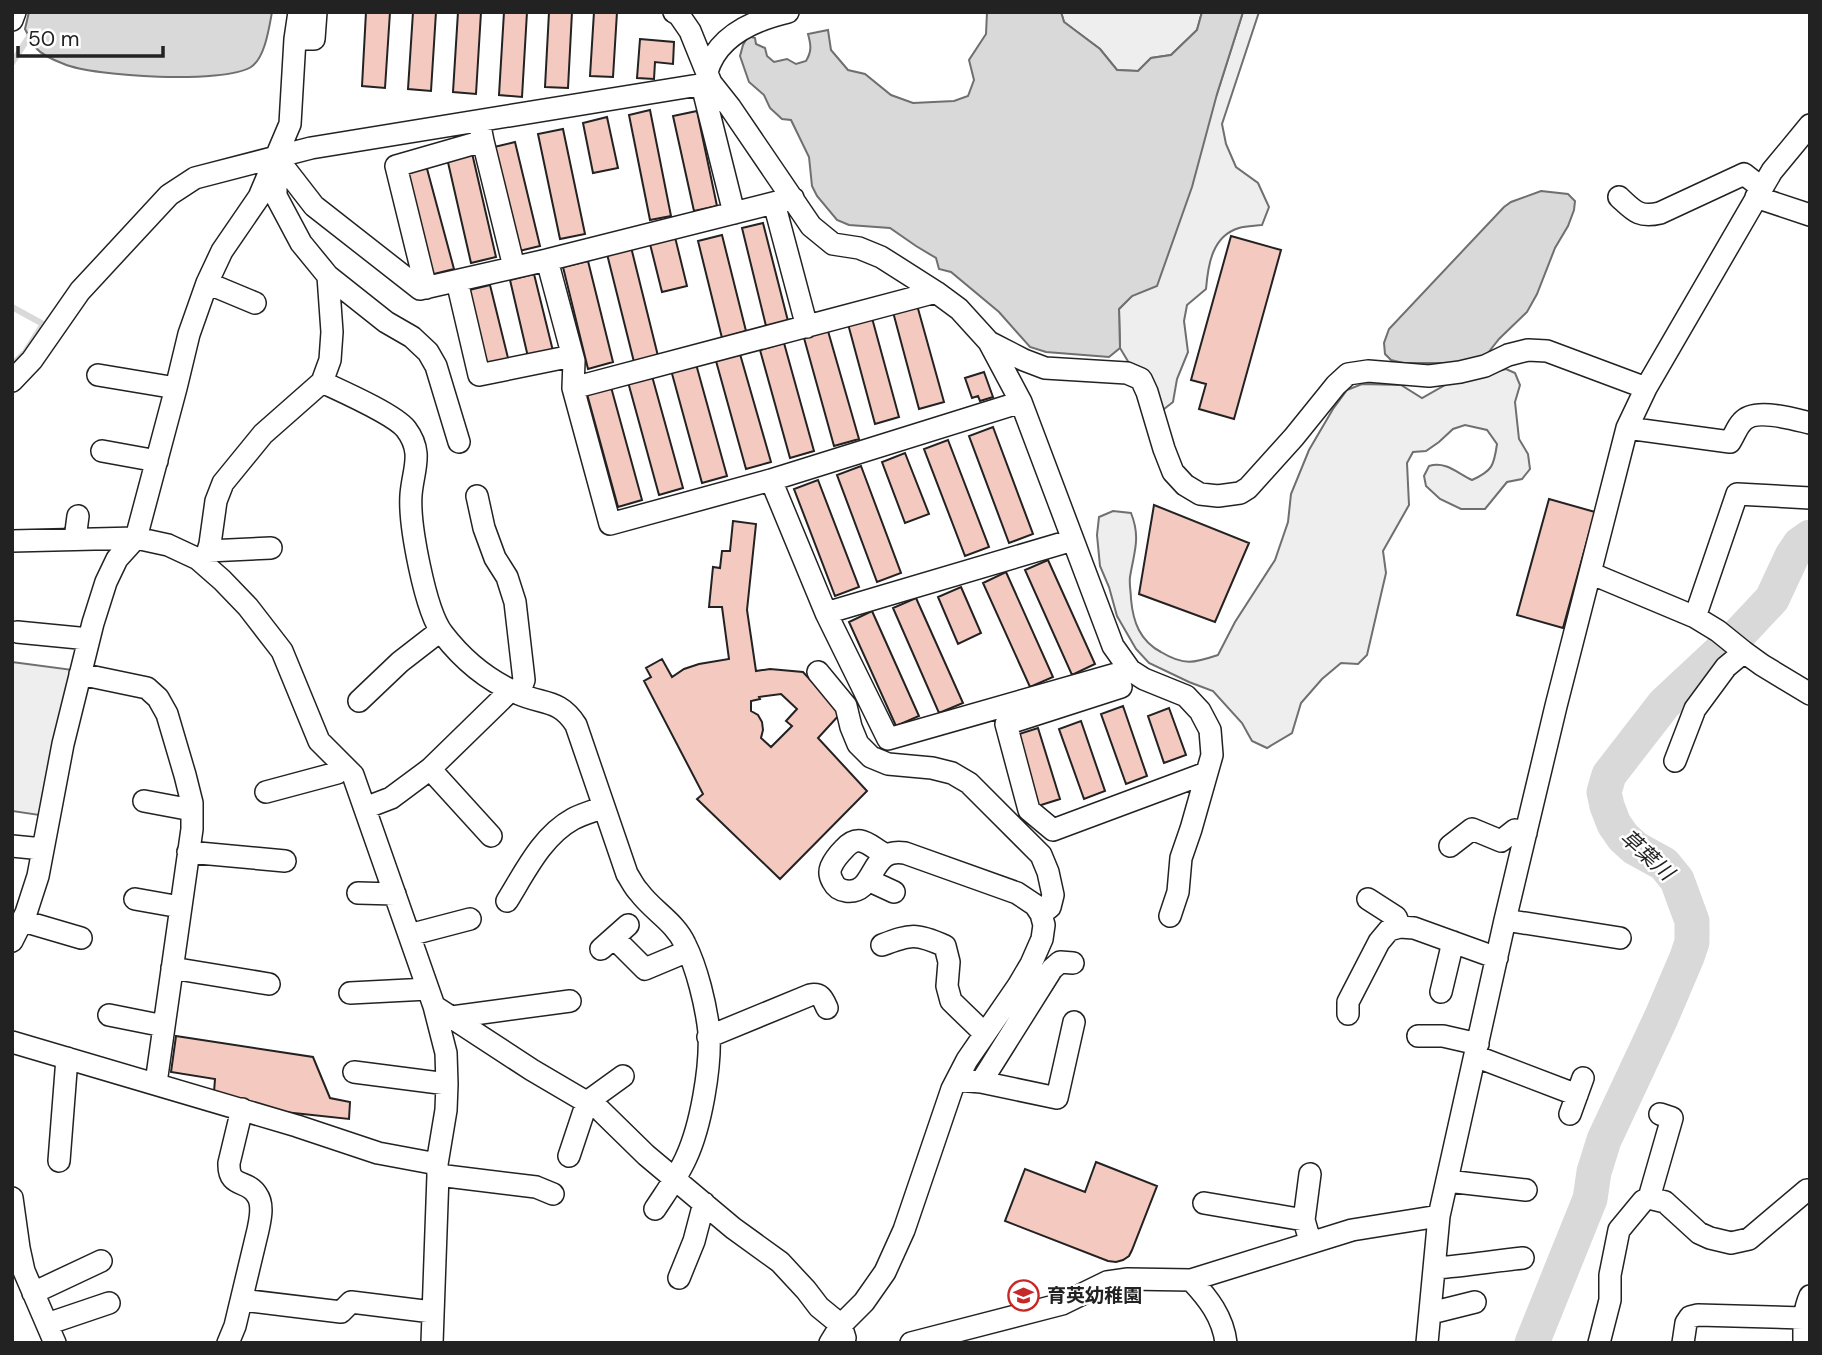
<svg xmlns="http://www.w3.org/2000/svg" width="1822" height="1355" viewBox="0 0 1822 1355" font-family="'DM Sans','Noto Sans JP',sans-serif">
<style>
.green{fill:#eee;stroke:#6f6f6f;stroke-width:2}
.water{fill:#d9d9d9;stroke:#6f6f6f;stroke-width:2}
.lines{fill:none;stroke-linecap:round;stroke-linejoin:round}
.stream{stroke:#d9d9d9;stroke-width:6}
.river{stroke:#d9d9d9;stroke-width:35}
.building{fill:#f3c9c0;stroke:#222;stroke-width:2;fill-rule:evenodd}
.minor-casing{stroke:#222;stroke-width:24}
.minor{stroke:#fff;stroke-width:21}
.labels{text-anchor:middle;stroke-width:5;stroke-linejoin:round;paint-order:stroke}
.poi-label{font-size:19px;font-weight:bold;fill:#222;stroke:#fff;text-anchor:start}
.water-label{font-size:21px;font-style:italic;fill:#222;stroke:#fff}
</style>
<rect width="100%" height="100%" fill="#fff"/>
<path class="green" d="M 1061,12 L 1202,12 L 1197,30 L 1171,55 L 1151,58 L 1138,71 L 1117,70 L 1100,49 L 1064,22 Z
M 1243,12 L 1259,12 L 1222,124 L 1226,144 L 1236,167 L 1258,183 L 1269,207 L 1262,225 C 1254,226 1246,226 1239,228 C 1212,236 1208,265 1206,289 L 1187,305 L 1184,321 L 1188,352 L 1177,379 L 1173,402 L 1159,413 L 1120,348 L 1119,309 L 1132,296 L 1217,94 Z
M 1506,369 L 1515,373 L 1520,385 L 1515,402 L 1519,439 L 1528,454 L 1530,469 L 1522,479 L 1507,482 L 1485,509 L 1461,509 L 1440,499 L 1426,486 L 1424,476 L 1429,466 C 1446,461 1457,473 1472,480 C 1492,471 1494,466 1497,444 L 1487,430 L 1465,425 L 1453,429 L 1439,442 L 1426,451 L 1413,452 L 1407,463 L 1409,505 L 1383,551 L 1386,573 L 1367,655 L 1358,664 L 1341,663 L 1322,679 L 1301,703 L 1292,733 L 1267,748 L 1252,741 L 1242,723 L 1213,691 L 1189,682 L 1149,663 L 1136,649 L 1117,616 L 1109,587 L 1100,566 L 1097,535 L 1099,517 L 1113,511 L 1131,513 C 1141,538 1134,552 1130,577 C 1129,584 1131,592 1131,599 C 1133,622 1140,641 1161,652 C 1184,666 1194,663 1218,655 L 1235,622 L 1275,560 L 1288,522 L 1291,494 L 1309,450 L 1333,409 L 1347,390 L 1362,384 L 1401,385 L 1422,398 L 1447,384 Z
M 12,662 L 73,670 L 39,815 L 12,811 Z"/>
<path class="water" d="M 29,12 L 272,12 C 269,28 265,58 251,67 C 224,84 94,77 64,64 C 56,61 42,55 36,48 C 32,43 28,35 25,29 Z
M 987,12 L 1061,12 L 1064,22 L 1100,49 L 1117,70 L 1138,71 L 1151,58 L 1171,55 L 1197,30 L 1202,12 L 1243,12 L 1217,94 L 1192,187 L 1157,286 L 1132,296 L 1119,309 L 1120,348 L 1109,357 L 1046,352 L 1030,347 L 999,312 L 951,272 L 939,269 L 936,258 L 916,246 L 890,228 L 849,225 L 837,220 L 817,196 L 812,186 L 809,157 L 791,120 L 782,119 L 770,108 L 764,95 L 749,82 L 740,56 L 743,45 L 748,36 L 755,38 L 756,44 L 765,48 L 767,56 L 774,62 L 787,59 L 796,64 L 806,61 C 812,51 811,45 808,34 L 828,30 L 831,50 L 848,70 L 865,74 L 891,95 L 913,103 L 954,101 L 968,96 L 974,80 L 969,60 L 986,34 Z
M 1541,191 L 1568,194 L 1575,201 L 1574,210 L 1568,226 L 1555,248 L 1537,294 L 1527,312 L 1499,339 L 1484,358 L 1469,363 L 1403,363 L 1391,360 L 1385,354 L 1384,343 L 1389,329 L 1504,207 L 1511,202 Z"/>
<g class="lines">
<path class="stream" d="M 12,63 L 32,32
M 12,307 L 43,324 L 25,352 L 12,365"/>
<path class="river" d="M 1532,1343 L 1590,1199 L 1594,1172 L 1604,1140 L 1661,1018 L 1687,957 L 1692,942 L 1692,921 L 1677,880 L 1664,864 L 1635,848 L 1623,837 L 1614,824 L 1607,806 L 1604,792 L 1609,775 L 1664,704 L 1740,633 L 1772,599 L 1792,556 L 1800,544 L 1810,537"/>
</g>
<path class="building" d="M 366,12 L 390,12 L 385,88 L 362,86 Z
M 413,12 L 436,12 L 431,91 L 408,89 Z
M 458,12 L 481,12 L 476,94 L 453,92 Z
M 504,12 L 527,12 L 522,97 L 499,95 Z
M 549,12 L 572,12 L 568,88 L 545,87 Z
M 594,12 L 617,12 L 613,77 L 590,76 Z
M 640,39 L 674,42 L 673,64 L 655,62 L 654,79 L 637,78 Z
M 650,110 L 671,216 L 650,220 L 629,115 Z
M 697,111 L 717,206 L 694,211 L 673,116 Z
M 607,117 L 618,168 L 593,173 L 583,123 Z
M 563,129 L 585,234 L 560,239 L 538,134 Z
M 515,142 L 540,246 L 515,252 L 490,148 Z
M 472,153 L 496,257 L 471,263 L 447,158 Z
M 426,165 L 454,269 L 430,275 L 402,172 Z
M 763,223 L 788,321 L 766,326 L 742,228 Z
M 674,233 L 687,286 L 662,292 L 649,240 Z
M 722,235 L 746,331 L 722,338 L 698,241 Z
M 1231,236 L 1281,250 L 1234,419 L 1199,409 L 1206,384 L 1191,380 Z
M 630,243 L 658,356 L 634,362 L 606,250 Z
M 588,261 L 613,362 L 588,369 L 563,267 Z
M 534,274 L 553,351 L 528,357 L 510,280 Z
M 490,285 L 509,362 L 484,368 L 465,291 Z
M 917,305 L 944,402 L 919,409 L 893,312 Z
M 872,318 L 899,417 L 875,424 L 848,324 Z
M 828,331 L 859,439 L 834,446 L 804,338 Z
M 784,343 L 814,451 L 790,458 L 760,350 Z
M 740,354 L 771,462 L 746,469 L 716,361 Z
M 696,364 L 727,476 L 702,483 L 671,370 Z
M 984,372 L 993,397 L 980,401 L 978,396 L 972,398 L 965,378 Z
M 652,376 L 683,488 L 659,495 L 628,382 Z
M 611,387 L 642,500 L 618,507 L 587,394 Z
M 993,427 L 1033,534 L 1009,543 L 969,436 Z
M 948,440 L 989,547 L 965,556 L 924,449 Z
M 905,453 L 929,514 L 905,523 L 882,462 Z
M 861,466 L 901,573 L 877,582 L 837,475 Z
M 818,480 L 859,587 L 835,596 L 794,489 Z
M 1549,499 L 1595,512 L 1563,628 L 1517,615 Z
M 1154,505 L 1249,543 L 1215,622 L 1139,594 Z
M 733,521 L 756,524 L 747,610 L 756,671 L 770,669 L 803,672 L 841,713 L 818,738 L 867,791 L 780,879 L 697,799 L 703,794 L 644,681 L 651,677 L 646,668 L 662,659 L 672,677 L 684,669 L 699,664 L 729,659 L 722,607 L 709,607 L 713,567 L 720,568 L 722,551 L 730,551 ZM 781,694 L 797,709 L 786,721 L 792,726 L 771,747 L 761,738 L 763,730 L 762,722 L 758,715 L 751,711 L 751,701 L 760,699 L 759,697 Z
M 1048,560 L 1095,664 L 1072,675 L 1025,570 Z
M 1006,572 L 1053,677 L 1030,687 L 983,583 Z
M 961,587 L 981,633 L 958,644 L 938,597 Z
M 916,598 L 963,703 L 939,713 L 893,608 Z
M 872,611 L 919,716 L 896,726 L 849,622 Z
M 1123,706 L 1147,776 L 1126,784 L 1101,714 Z
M 1169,708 L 1186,755 L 1164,763 L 1148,716 Z
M 1081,721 L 1105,791 L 1084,799 L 1059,729 Z
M 1038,728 L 1060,799 L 1038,806 L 1016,735 Z
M 176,1036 L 313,1057 L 330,1098 L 350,1102 L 349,1119 L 275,1111 L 214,1092 L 215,1079 L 171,1072 Z
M 1096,1162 L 1157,1186 L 1132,1250 L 1129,1256 L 1123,1260 L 1116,1262 L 1108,1261 L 1005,1221 L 1025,1169 L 1085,1192 Z"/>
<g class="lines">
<defs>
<path id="minor" d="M 674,12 L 679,15 L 690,31 L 711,83 L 730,107 L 811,226 L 833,244 L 859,248 L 881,257 L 936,292 L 959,309 L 989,342 L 1021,402 L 1113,646 L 1130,670 L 1144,679 L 1186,696 L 1200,711 L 1210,730 L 1212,755 L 1191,829 L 1181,858 L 1178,892 L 1170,916
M 12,20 L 15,12
M 295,39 L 314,39 L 316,12
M 707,72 C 717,36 754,20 788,12
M 702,85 L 734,213
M 483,141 L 514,267
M 276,157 L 276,196 L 301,243 L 328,276 L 332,332 L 330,360 L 322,382 C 341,391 394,414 406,429 C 424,453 413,469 411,495 C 409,524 425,611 443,634 C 463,660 487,680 517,693 C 542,705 559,698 576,725 L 627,874 C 631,880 634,887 639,892 C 653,911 675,922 685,944 C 697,968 706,1005 709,1032 C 711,1067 701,1126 686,1158 C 678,1176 666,1192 655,1209
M 276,157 L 314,206 L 420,289 L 547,260 L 793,198
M 1619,197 C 1634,211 1639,218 1660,213 L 1744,174 L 1762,188
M 1756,197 L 1810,215
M 774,203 L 807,327
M 547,260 L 574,361 L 573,388 L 610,524 L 771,480 L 1021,402
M 328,276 L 386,322 L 412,337 L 428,352 L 436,366 L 459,442
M 457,281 L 479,375 L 572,356
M 207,283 L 255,303
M 426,288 L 396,166 L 483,141 L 479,121
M 989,342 L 1024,360 L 1045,368 L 1127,373 L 1141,379 L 1147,392 L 1164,449 L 1173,472 L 1185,485 L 1200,494 L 1218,496 L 1240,493 L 1248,488 L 1294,437 L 1336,385 L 1348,374 L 1368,371 L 1429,376 L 1460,372 L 1485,366 L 1508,355 L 1528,350 L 1547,351 L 1646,388
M 98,375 L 176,388
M 12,381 L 32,360 L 80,291 L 169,195 L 195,178 L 311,148 L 711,83
M 573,388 L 936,292
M 1627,428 L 1730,442 C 1734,436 1737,427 1742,422 C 1754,407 1793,419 1810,423
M 102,451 L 157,461
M 771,480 L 826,613 L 888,739 L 1130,670
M 477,496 L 484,528 L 495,558 L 507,577 L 515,602 L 524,680 L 519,694
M 75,539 L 78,516
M 12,541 L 136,538 L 168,545 L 198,559 L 222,580 L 248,607 L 282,651 L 319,741 L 353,775 L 434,1006 L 446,1053 L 447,1084 L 446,1110 L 437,1164 L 438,1175 L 432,1343
M 208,551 L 271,548
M 204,564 L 210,544 L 216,501 L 223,483 L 263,434 L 322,382
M 1590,573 L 1695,617 L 1718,631 L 1744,652 L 1762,665 L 1810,694
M 826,613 L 1073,540
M 1695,617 L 1737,494 L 1810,498
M 17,632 L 89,639
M 818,672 L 846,706 L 851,727 L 858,744 L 871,757 L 888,764 L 932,768 L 952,773 L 969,783 L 1041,855 L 1048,872 L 1053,895 L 1050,907 L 1041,914
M 80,674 L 147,688 L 158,698 L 167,714 L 185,775 L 192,803 L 192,829 L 156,1083
M 1121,687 L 1006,724 L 1029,810 L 1053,830 L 1206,773
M 359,701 L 400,662 L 440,631
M 1675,761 L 1695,709 L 1726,667 L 1744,652
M 430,769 L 491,836
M 266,792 L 337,773 L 344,766
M 144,801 L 192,810
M 365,808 L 391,798 L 430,769 L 511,690
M 12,846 L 43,849
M 1450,846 L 1472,829 L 1501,841 L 1515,830 L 1526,833
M 188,852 L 285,861
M 868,880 L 894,892
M 358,893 L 395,894
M 135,899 L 180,907
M 1368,899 L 1396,917 L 1400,927
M 507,901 C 525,872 542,836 573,819 C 582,814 594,811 604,807
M 1505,920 L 1620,938
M 23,921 L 81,938
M 409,935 L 470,919
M 614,938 L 645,969 L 688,951
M 12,941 L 26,913 L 38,876 L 63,744 L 93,623 L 106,582 L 117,559 L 136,538 L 176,388 L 189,334 L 207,283 L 222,251 L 259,197 L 290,124 L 295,39 L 299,12
M 882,945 C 911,934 916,933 945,946 L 949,962 L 947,986 L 951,1001 L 985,1034
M 601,949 L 628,925
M 172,968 L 269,984
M 1441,992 L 1453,942
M 350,993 L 428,989
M 434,1006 L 532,1070 L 600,1110 L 646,1155 L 733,1228 L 780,1262 L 806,1290 L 819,1307 L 841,1325 L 845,1338
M 1348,1014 L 1348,1002 L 1379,942 L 1389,930 L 1400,927 L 1414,928 L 1497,958
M 109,1015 L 164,1026
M 452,1017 L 570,1001
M 1418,1036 L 1443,1036 L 1478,1044
M 708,1037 L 810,995 C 821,993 823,999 827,1008
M 12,1042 L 297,1126 L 378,1153 L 437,1164
M 1475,1056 L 1577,1095
M 354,1072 L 447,1084
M 957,1080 L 981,1082 L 1057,1098 L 1074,1022
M 981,1082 L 1052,969 L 1060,962 L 1073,963
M 1570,1114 L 1583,1078
M 569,1156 L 587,1102 L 623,1076
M 59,1161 L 67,1058
M 438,1175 L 536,1187 L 553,1194
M 1447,1181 L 1526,1190
M 12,1198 L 19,1248 L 24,1271 L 55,1343
M 1649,1198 L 1672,1118 L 1660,1114
M 1204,1203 L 1304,1220
M 1308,1234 L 1304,1220 L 1310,1174
M 1435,1268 C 1465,1266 1493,1261 1523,1258
M 679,1278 L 694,1241 L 704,1203
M 1191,1280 C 1208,1298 1223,1317 1226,1343
M 33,1293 L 101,1261
M 242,1300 L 341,1312 L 351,1302 L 432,1312
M 1431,1313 L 1475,1302
M 47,1324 L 109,1303
M 228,1343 L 235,1326 L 258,1230 C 260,1220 264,1205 257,1195 C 248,1179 228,1189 229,1163 L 242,1109
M 830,1343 L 841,1325 L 864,1302 L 885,1272 L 904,1230 L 952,1089 L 967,1060 L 1018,986 L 1031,964 L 1042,939 L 1044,925 L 1041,914 L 1035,905 L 1017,893 L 905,853 C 897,852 890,852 884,857 C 870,868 869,894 846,891 C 840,890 836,888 833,882 C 830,877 829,872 831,867 C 834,860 839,854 844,849 C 860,831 870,847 886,855
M 911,1343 L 1062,1304 L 1107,1282 L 1128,1279 L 1191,1280 L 1352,1230 L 1439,1216
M 1427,1343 L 1439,1216 L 1505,920 L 1556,706 L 1627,428 L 1646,388 L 1772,171 L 1810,125
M 1599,1343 L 1610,1300 L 1610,1275 L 1619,1230 L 1643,1201 L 1649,1198 L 1665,1202 L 1699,1233 L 1710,1238 L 1731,1243 L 1749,1239 L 1807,1190 L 1810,1190
M 1683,1343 L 1686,1323 L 1690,1317 L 1698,1315 L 1803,1318
M 1804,1343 C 1804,1326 1803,1312 1810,1296"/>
</defs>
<use href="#minor" class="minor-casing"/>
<use href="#minor" class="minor"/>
</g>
<defs>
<symbol id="school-ring" viewBox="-11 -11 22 22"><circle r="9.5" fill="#fff" stroke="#c62828" stroke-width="1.5"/><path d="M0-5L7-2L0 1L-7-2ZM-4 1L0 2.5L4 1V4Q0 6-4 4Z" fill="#c62828"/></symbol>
</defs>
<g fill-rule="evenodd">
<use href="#school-ring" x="1006" y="1278" width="35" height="35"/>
</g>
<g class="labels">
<g class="poi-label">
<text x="1047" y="1302">育英幼稚園</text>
</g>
<g class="water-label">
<text transform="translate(1647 855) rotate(42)" y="7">草葉川</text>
</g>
</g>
<rect width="1822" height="1355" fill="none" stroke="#222222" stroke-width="28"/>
<path d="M18 46v10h145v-10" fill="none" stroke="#222222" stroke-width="3.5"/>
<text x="28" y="46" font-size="21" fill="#222222" stroke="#ffffff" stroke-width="5" paint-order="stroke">50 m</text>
</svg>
